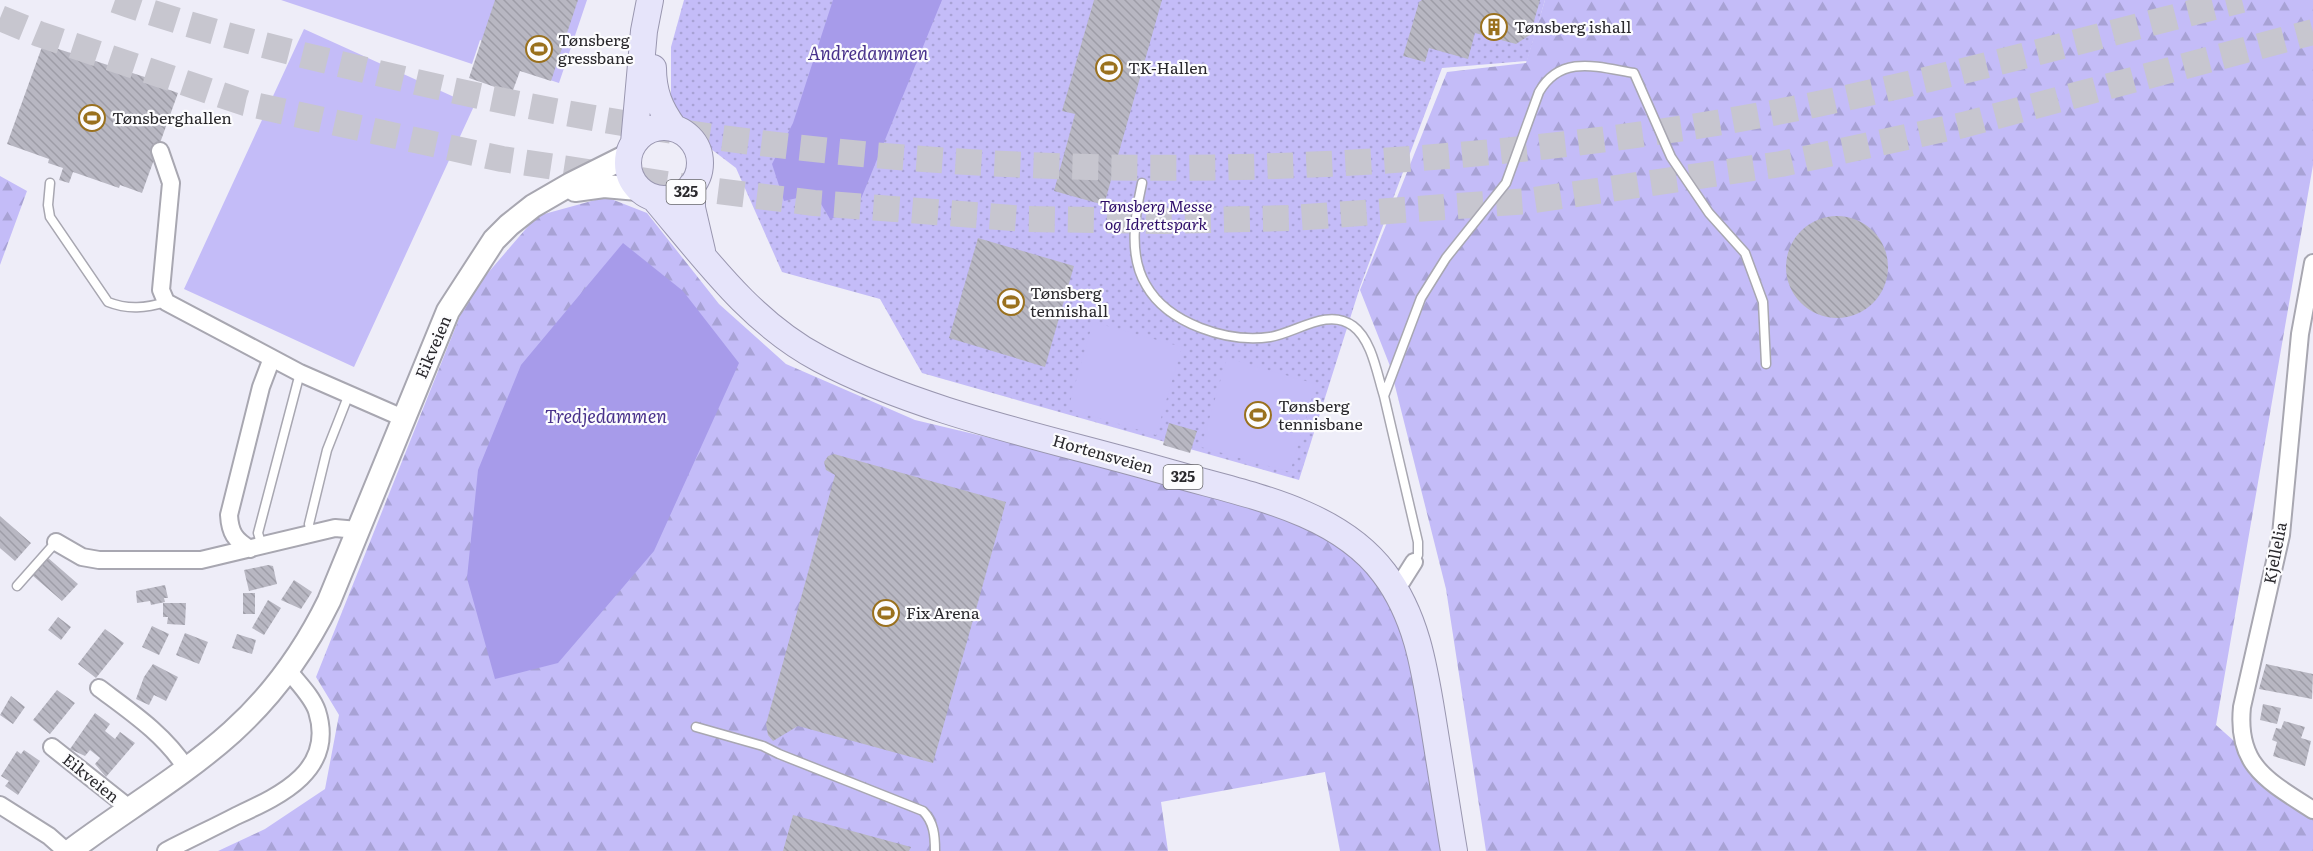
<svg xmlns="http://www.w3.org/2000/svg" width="2313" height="851" viewBox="0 0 2313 851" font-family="Literata,serif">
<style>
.forest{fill:url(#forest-firs)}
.park{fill:url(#park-dots)}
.garden{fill:#c4bcf8}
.water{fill:#a79bea}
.building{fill:url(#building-back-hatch)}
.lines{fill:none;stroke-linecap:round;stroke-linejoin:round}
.primary-tunnel{stroke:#c7c6cf;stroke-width:26;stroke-dasharray:26 13;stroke-linecap:butt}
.service-casing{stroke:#a8a7b1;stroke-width:11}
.minor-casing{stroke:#a8a7b1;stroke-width:20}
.secondary-casing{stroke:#a8a7b1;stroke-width:26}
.primary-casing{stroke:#9996af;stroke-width:28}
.service{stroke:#fff;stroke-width:8}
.minor{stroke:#fff;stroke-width:16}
.secondary{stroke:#fff;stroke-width:22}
.primary{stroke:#e6e4fa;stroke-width:26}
.labels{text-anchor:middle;stroke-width:4.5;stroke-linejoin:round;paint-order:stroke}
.shield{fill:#fcfcfe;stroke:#68686b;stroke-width:1.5}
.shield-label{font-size:15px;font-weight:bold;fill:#29282c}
.poi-label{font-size:16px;fill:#29282c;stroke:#fcfcfe;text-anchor:start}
.park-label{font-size:16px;font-style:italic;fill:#2f0e6a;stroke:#fcfcfe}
.street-label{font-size:16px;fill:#29282c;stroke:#fcfcfe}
.water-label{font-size:18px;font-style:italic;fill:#48318b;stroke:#fcfcfe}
</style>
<defs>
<pattern id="forest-firs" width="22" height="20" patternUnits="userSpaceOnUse" patternTransform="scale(1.5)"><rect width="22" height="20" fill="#c4bcf8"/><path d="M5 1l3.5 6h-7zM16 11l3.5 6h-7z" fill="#a8a2d5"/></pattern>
<pattern id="park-dots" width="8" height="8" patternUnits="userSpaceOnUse" patternTransform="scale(1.5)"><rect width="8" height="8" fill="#c4bcf8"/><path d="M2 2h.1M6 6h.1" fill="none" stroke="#a8a2d5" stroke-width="1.8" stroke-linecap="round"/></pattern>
<pattern id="building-back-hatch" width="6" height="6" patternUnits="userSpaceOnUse" patternTransform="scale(1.5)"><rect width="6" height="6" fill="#b8b7c2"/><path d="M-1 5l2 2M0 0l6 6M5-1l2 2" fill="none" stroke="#9e9da7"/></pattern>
</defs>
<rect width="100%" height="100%" fill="#eeedf8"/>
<path class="forest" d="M 1545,0 L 2313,0 L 2313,165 L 2216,725 L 2313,811 L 2313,851 L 1486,851 L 1446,589 L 1390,366 L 1360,290 L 1447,72 L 1526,63 Z
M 0,176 L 27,191 L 0,265 Z
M 606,197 L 647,213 L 719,304 L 786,364 L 915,420 L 1183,484 L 1318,524 L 1375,573 L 1413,650 L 1442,851 L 1340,851 L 1325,772 L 1161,802 L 1168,851 L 218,851 L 265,829 L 325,789 L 339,715 L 316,677 L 468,296 L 537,216 Z"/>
<path class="park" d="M 684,0 L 1545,0 L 1527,61 L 1442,68 L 1360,287 L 1299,480 L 922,373 L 880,299 L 782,272 L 736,168 L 694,136 L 671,102 L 671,47 Z"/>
<path class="garden" d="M 281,0 L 587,0 L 559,83 L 529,73 L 533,57 L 480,40 L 472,64 Z
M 304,29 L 474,106 L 354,367 L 184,289 Z
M 1093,322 L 1182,347 L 1156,435 L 1068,409 Z
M 1227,358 L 1316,384 L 1290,472 L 1201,447 Z"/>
<path class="water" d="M 833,0 L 942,0 L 856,211 L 830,219 L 815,194 L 784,201 L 772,164 L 793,123 Z
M 623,243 L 683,291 L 739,363 L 654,551 L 558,663 L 495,679 L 467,578 L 478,470 L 521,365 Z"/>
<path class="building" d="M 495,0 L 578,0 L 551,81 L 520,71 L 512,93 L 469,78 Z
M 1094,0 L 1162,0 L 1104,205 L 1054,191 L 1075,114 L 1062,111 Z
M 1422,0 L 1540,0 L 1530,35 L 1516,44 L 1475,33 L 1468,59 L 1429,48 L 1425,62 L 1403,56 L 1419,2 Z
M 43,44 L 157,81 L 156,85 L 178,93 L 142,193 L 120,185 L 119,188 L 73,172 L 69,183 L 59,180 L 63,168 L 48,163 L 49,159 L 7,144 Z
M1786 267a51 51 0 1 1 102 0a51 51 0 1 1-102 0Z
M 978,238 L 1074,266 L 1045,367 L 949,338 Z
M 1169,423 L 1197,431 L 1190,453 L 1163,445 Z
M 834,454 L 1006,502 L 933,763 L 798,726 L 773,741 L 768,735 L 766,724 L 835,475 L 826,470 L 824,462 L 828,456 Z
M 0,516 L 31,543 L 15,561 L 0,548 Z
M 47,557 L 78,584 L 62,601 L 32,575 Z
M 268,565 L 273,566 L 277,584 L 249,591 L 244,570 Z
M 294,580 L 312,592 L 301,609 L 281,600 Z
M 165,585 L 168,598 L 164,598 L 165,602 L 151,605 L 150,601 L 137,603 L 136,591 Z
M 243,593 L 255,593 L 255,614 L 243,614 Z
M 268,600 L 281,608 L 264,635 L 252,628 Z
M 163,603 L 186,603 L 185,625 L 167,624 L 168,617 L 163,617 Z
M 58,617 L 71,627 L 61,640 L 48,630 Z
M 152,626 L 169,634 L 159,655 L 142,647 Z
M 105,629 L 124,643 L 96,678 L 78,664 Z
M 185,633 L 208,642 L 199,664 L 176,655 Z
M 237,634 L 256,640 L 252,654 L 232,648 Z
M 153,664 L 178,677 L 166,701 L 154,695 L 149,705 L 136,699 L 144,677 Z
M 2266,664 L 2313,674 L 2312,699 L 2259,689 Z
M 57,690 L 75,703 L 50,734 L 33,720 Z
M 11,696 L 25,707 L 13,724 L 0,715 Z
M 2263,704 L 2281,708 L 2277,724 L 2260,720 Z
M 95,713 L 110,724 L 105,731 L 115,739 L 120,732 L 135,743 L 106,777 L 95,764 L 100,758 L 90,750 L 85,756 L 70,749 Z
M 2284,721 L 2305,727 L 2301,738 L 2311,741 L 2305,766 L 2273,756 L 2277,742 L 2272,740 L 2276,728 L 2281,729 Z
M 24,750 L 40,761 L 18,795 L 5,786 L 9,781 L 1,776 L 17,751 L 21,754 Z
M 793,815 L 911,847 L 909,851 L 783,851 Z"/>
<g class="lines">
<path class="primary-tunnel" d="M 115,0 C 211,34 309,57 408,80 C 826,178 1246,193 1671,130 C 1864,102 2053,47 2242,0
M 0,18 L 39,34 L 245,103 L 502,159 L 693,188 L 814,203 L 1027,219 L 1165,221 L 1292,218 L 1528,201 L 1781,164 L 1963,125 L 2313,32"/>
<defs>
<path id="service" d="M 50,183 L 48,205 L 50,217 L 108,302 C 128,310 146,308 166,302
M 1142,183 C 1135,215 1128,255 1146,285 C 1168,324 1228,343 1270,337 C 1296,333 1328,307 1353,326 C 1372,340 1377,374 1384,396
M 311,534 L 309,524 L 327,450 L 349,394
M 262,546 L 258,533 L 300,373
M 1414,562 L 1418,555 L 1418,542 L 1384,396 L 1421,298 L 1446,258 L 1506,183 L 1539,92 C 1561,54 1598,67 1634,73 L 1671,157 L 1709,213 L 1745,253 L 1763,302 L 1766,364
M 17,586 L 56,542
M 696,727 L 763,746 L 779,754 L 923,811 C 934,822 935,836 935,851"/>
<path id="minor" d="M 160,151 L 171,183 L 161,290 L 166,302 L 300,373 L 403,418
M 2313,263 L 2300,334 L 2281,535 L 2242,707 C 2236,766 2268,781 2313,810
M 56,542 L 82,557 L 99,560 L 201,560 L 335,528 L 358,530
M 250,549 C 235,540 230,533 229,515 L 261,387 L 272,358
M 1393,587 L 1402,581 L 1414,562
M 99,688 C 131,712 164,734 186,768
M 52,747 L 129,808
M 0,805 L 49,836 L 66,851
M 166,851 C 189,839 213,828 236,816 C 279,796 336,771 317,711 C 312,696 297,682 288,670"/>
<path id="secondary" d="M 575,190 L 604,186 L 638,189
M 70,851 C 123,811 182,777 232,732 C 273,695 305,650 329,601 L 448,311 L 494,240 L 509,225 L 533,206 L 571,184 L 629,155"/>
<path id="primary" d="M 653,68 C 653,92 660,109 674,128
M628 163a36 36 0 1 1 72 0a36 36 0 1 1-72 0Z
M 634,143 L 644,31 L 650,0
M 692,185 L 692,208 L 702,251
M 654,198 C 704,257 750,322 820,359 C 923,414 1058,440 1171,473 C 1243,494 1336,509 1384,573 C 1418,618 1425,672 1434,727 C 1441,769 1447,810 1454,851"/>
</defs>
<use href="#service" class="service-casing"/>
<use href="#minor" class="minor-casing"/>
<use href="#secondary" class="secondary-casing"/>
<use href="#primary" class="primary-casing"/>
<use href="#service" class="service"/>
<use href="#minor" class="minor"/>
<use href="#secondary" class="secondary"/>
<use href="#primary" class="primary"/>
</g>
<defs>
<symbol id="building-ring" viewBox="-11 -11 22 22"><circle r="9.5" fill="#fcfcfe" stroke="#9a711e" stroke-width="1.5"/><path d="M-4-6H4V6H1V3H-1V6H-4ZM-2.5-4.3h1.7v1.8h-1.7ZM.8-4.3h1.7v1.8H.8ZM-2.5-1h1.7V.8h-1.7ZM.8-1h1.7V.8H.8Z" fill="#9a711e"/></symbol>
<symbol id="stadium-ring" viewBox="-11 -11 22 22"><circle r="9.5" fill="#fcfcfe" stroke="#9a711e" stroke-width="1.5"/><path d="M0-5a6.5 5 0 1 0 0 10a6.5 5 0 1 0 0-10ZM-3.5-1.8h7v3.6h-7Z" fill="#9a711e"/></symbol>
</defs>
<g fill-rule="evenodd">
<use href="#building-ring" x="1479" y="12" width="30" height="30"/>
<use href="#stadium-ring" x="524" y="34" width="30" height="30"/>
<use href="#stadium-ring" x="1094" y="53" width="30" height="30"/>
<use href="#stadium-ring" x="77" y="103" width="30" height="30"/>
<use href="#stadium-ring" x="996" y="287" width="30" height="30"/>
<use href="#stadium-ring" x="1243" y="400" width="30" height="30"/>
<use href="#stadium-ring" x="871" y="598" width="30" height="30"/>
</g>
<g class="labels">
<g class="shield">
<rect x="666.5" y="180" width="39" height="24" rx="4.5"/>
<rect x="1163.5" y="465" width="39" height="24" rx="4.5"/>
</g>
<g class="shield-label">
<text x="686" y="197">325</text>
<text x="1183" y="482">325</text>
</g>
<g class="poi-label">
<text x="1514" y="33">Tønsberg ishall</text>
<text x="558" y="46">Tønsberg<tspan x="558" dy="18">gressbane</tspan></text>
<text x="1128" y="74">TK-Hallen</text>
<text x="112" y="124">Tønsberghallen</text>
<text x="1030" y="299">Tønsberg<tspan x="1030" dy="18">tennishall</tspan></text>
<text x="1278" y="412">Tønsberg<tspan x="1278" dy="18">tennisbane</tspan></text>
<text x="906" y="619">Fix Arena</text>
</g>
<g class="park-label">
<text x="1156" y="212">Tønsberg Messe<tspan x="1156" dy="18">og Idrettspark</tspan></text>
</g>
<g class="street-label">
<text transform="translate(433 347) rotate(-67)" y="6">Eikveien</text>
<text transform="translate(1103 454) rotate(16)" y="6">Hortensveien</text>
<text transform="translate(2275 553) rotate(-79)" y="6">Kjellelia</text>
<text transform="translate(91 778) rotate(39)" y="6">Eikveien</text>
</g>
<g class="water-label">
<text x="868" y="60">Andredammen</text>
<text x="606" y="423">Tredjedammen</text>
</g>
</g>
</svg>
